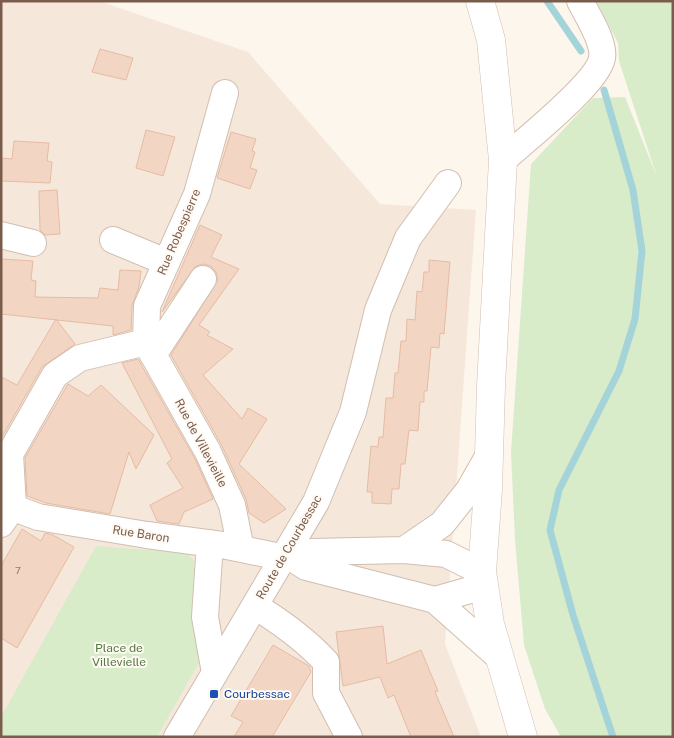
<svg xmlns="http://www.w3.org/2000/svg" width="674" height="738" viewBox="0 0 674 738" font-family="'Public Sans',sans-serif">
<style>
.residential{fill:#f5e8da}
.green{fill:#d8ecc9}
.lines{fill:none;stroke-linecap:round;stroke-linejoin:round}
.stream{stroke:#a5d3da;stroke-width:7}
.building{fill:#f3d5c3;stroke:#e6bba3}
.minor-casing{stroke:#d1beb0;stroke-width:28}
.tertiary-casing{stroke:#d1beb0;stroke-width:29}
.minor{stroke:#fff;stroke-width:26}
.tertiary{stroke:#fff;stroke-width:28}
.transit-dot{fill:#1a4fb4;stroke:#fffaf3;stroke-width:2}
.labels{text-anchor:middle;stroke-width:4;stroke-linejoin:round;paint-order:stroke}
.number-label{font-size:10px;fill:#987a6a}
.street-label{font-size:12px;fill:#7a5c4d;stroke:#fffaf3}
.park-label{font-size:12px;fill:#537a41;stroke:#fffaf3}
.transit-label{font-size:12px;fill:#164399;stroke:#fffaf3;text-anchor:start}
</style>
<rect width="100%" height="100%" fill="#fdf6ec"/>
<path class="residential" d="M 1,1 L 99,1 L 248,52 L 380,204 L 476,210 L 445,644 L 481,737 L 1,737 Z"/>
<path class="green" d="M 596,1 L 673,1 L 673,737 L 561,737 L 545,709 L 524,645 L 515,540 L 511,452 L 531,164 L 593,98 L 625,97 L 657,177 L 619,61 L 618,43 Z
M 96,546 L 188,553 L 194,561 L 193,616 L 200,661 L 157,737 L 1,737 L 1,717 Z"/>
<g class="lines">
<path class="stream" d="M 547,1 L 581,51
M 604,90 L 633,190 L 642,251 L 635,319 L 619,371 L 559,490 L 550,530 L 573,615 L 613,737"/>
</g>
<path class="building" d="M 100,49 L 133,58 L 126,80 L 92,72 Z
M 146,130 L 175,137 L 163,176 L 136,168 Z
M 231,132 L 256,139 L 252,151 L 255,152 L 250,168 L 257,170 L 250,189 L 217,178 Z
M 14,141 L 49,143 L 47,161 L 52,162 L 50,183 L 1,181 L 1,158 L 12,159 Z
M 57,190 L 60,234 L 45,235 L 40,230 L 39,191 Z
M 200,225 L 222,235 L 211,257 L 239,269 L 199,325 L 210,332 L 207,335 L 233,349 L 203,375 L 242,419 L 248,408 L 267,419 L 239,464 L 286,509 L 264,523 L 249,513 L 246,499 L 222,446 L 171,355 L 218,280 L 216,272 L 211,266 L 203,264 L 196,266 L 162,312 Z
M 1,259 L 33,261 L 31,280 L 36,281 L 35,297 L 98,298 L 100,288 L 118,290 L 120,270 L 141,271 L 139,287 L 132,305 L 131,330 L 113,335 L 113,326 L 1,314 Z
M 429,260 L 450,262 L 444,334 L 440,333 L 439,348 L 431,347 L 427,391 L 424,391 L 424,402 L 420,402 L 418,431 L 409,430 L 405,464 L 401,464 L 399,489 L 392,489 L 391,504 L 372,503 L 372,492 L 367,492 L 371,446 L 378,447 L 379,437 L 383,437 L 386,398 L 393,398 L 395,373 L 398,373 L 401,341 L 406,341 L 407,319 L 415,320 L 417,291 L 422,292 L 424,272 L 429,272 Z
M 56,319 L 75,344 L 42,367 L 1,439 L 1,377 L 17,385 Z
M 138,359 L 195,459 L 213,499 L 184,512 L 179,524 L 157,521 L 150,505 L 183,488 L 167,463 L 172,459 L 122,363 Z
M 68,384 L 88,396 L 101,385 L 154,435 L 136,469 L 129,452 L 110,514 L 46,503 L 27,496 L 25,458 Z
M 22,529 L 41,541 L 45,533 L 53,535 L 74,547 L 17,648 L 1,638 L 1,566 Z
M 383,626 L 387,664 L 421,650 L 438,691 L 435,692 L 454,737 L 411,737 L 394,695 L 388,698 L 380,677 L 343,686 L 336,632 Z
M 273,645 L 309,666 L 311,672 L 272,737 L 234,737 L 243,722 L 231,716 Z"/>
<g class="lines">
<defs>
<path id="minor" d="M 225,93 L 197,194 L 147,306 L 146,342 L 208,452 L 232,505 L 241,549
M 503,160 C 524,141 598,83 602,58 C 605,42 587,15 580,1
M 1,235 L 33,243
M 113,240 L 166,262
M 153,355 L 203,279
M 1,503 L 38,517 L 147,535 L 222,545 L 295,560 L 306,567 L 435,600 L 499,657
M 1,524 L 13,507 L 10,454 L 55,375 L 80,358 L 146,342
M 210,543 L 205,617 L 215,673
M 404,550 L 442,524 L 469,490 L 489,455
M 295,560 L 312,552 L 404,550 L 446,554 L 482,572
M 435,600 L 484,586
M 255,606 C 281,622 305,639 326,662 L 326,693 L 349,737
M 177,737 L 316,502 L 353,412 L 378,310 L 408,238 L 448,183"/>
<path id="tertiary" d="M 480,1 L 491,40 L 503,160 L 491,386 L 488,490 L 482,572 L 490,624 L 523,737"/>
</defs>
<use href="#minor" class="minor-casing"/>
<use href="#tertiary" class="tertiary-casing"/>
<use href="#minor" class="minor"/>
<use href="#tertiary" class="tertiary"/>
</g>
<rect class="transit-dot" x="209" y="689" width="10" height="10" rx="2.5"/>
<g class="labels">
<g class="number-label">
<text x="18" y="574">7</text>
</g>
<g class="street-label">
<text transform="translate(179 232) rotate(-67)" y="4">Rue Robespierre</text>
<text transform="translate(201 443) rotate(62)" y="4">Rue de Villevieille</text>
<text transform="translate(141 534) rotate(9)" y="4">Rue Baron</text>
<text transform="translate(289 547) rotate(-60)" y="4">Route de Courbessac</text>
</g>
<g class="park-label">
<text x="119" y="652">Place de<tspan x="119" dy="14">Villevielle</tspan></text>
</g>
<g class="transit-label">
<text x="224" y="698">Courbessac</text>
</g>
</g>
<rect width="674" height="738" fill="none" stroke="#7a5c4d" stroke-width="5"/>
</svg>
